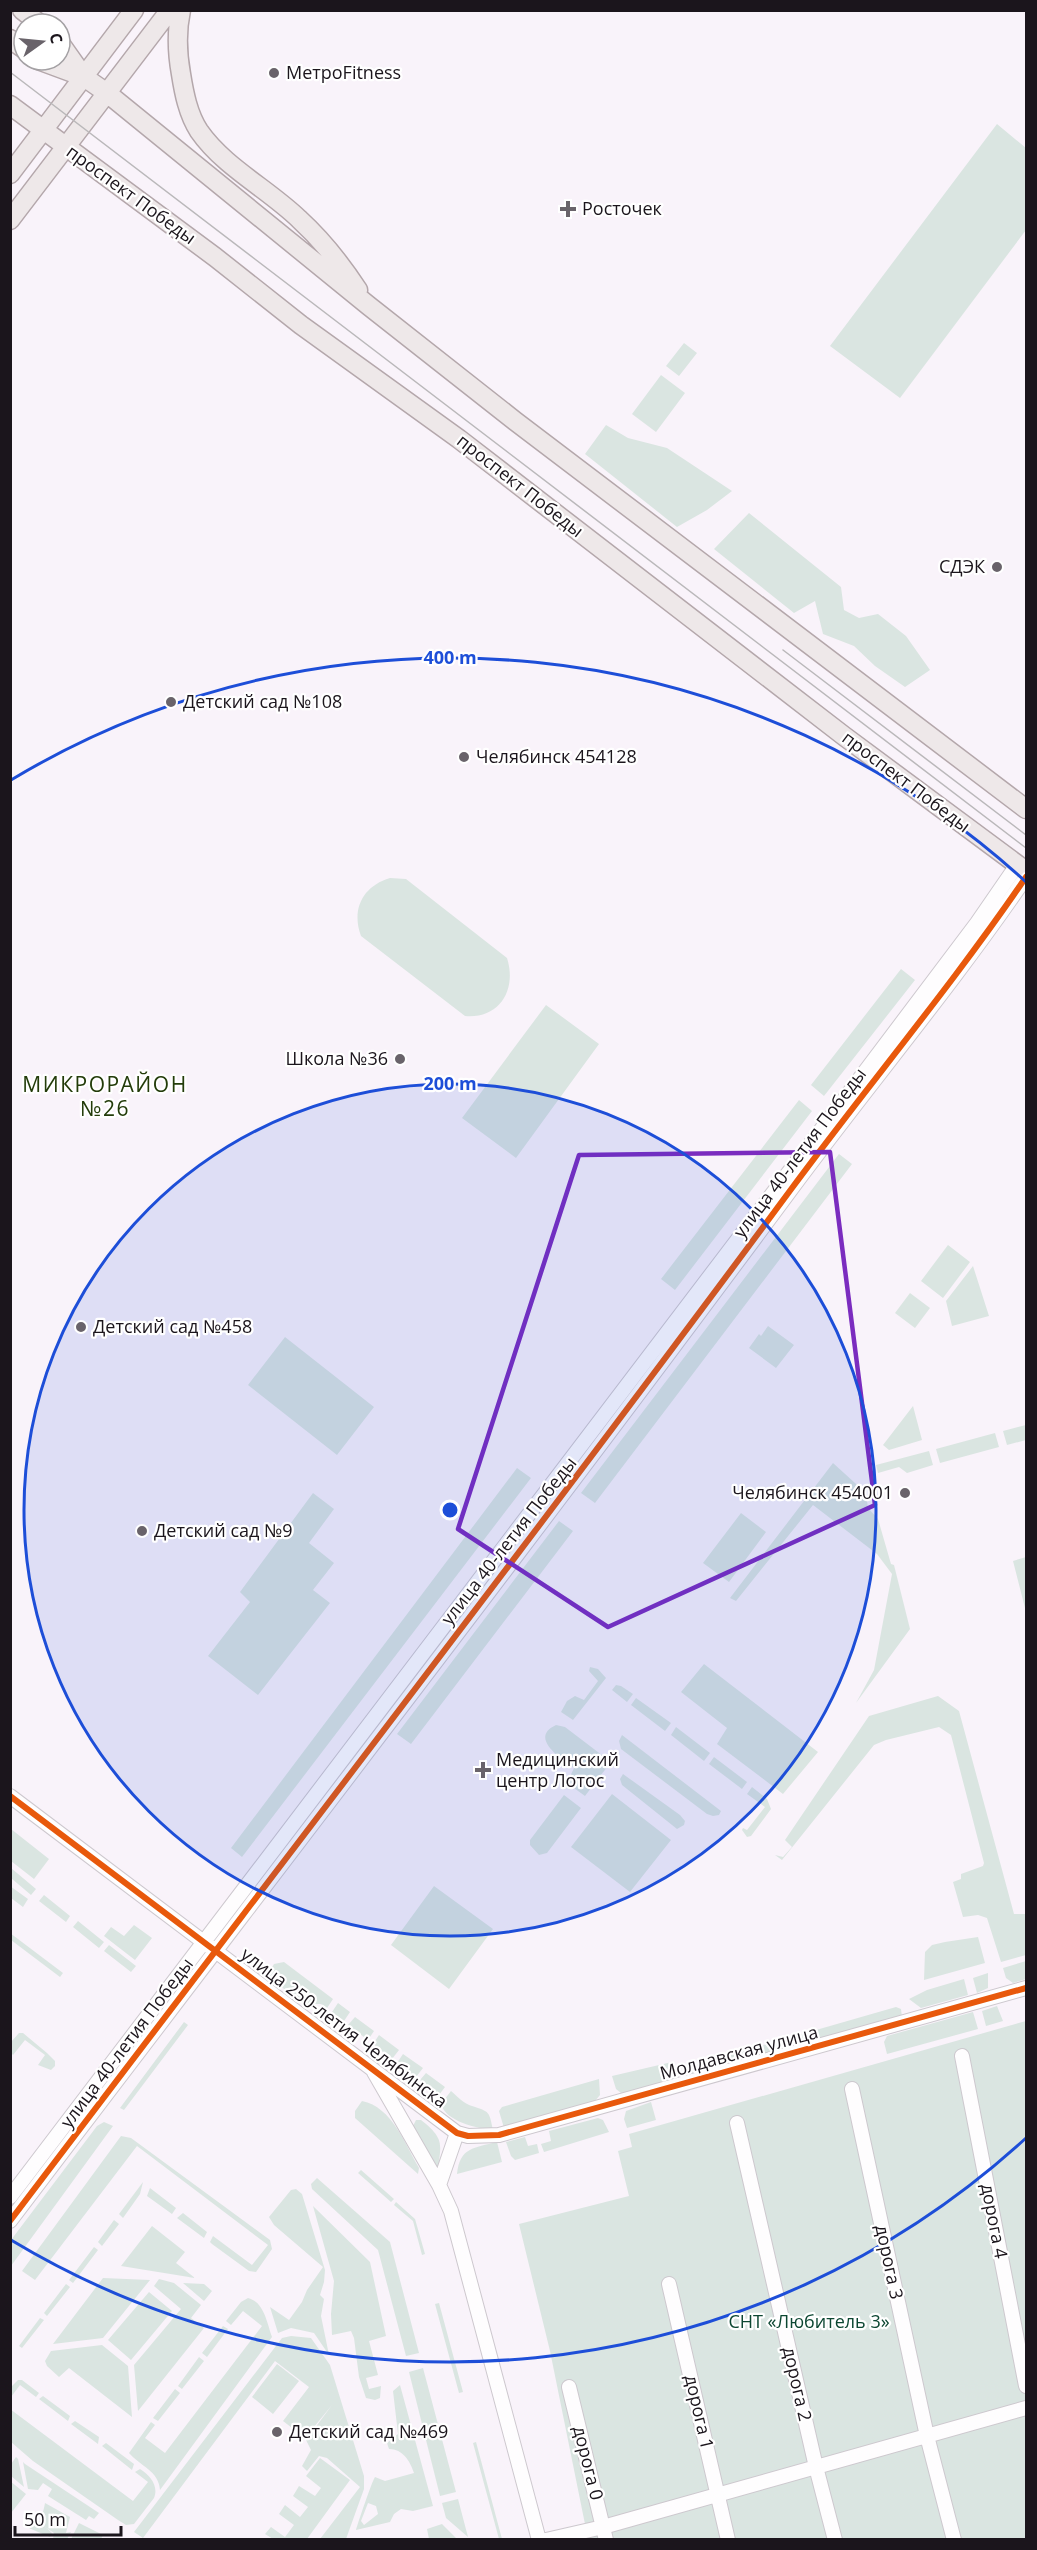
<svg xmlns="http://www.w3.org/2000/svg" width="1037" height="2550" viewBox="0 0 1037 2550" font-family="'Open Sans',sans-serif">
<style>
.green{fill:#dae5e1;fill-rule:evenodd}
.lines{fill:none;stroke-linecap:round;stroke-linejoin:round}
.minor-casing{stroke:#cdc8ce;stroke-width:16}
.major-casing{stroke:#b4a7ab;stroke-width:21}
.minor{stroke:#fefdfe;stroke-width:14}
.major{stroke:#eee8e9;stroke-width:18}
.tram{stroke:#bab8ba;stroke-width:1.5}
.cycleway-casing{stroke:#fff;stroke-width:10}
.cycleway{stroke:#e8590c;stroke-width:6}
.marked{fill:none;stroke:#7b2cbf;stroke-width:4.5;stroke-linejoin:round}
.ring{fill:none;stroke:#1d4ed8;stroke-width:3}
.poi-dot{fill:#69636a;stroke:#fff;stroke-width:2}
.labels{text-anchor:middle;stroke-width:4.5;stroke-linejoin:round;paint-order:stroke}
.poi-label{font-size:18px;fill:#1b151c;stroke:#fff;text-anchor:start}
.street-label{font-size:18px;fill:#1b151c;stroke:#fff}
.park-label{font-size:18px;fill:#0c4732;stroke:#fff}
.quarter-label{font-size:21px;letter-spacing:1.5px;fill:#233c0a;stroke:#fff}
.centre{fill:#1d4ed8;stroke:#fff;stroke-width:3}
.ring-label{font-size:18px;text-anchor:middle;font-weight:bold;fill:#1d4ed8;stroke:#fff;stroke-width:4.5;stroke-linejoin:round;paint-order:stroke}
</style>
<rect width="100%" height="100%" fill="#f9f3fa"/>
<path class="green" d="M 997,124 L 1026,148 L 1026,230 L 900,398 L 830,346 Z
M 684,343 L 697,353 L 679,376 L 666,366 Z
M 661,375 L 685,393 L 656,432 L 632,414 Z
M 606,425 L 628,438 L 667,448 L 732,491 L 707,510 L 677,527 L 585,454 Z
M 749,513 L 841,587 L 844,610 L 859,618 L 878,614 L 906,636 L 930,670 L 905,687 L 875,666 L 854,646 L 823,634 L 815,601 L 794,613 L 714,549 Z
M 390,878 L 406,879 L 507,958 C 517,989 500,1019 465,1016 L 361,936 C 351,909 363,886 390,878 Z
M 901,969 L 915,980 L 824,1096 L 811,1085 Z
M 546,1005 L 599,1044 L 516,1158 L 462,1118 Z
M 799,1100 L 812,1111 L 675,1290 L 661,1279 Z
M 839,1154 L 852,1164 L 595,1503 L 581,1493 Z
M 948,1245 L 970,1262 L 943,1298 L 921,1281 Z
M 973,1266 L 989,1316 L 952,1326 L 946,1301 Z
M 910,1293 L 930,1308 L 915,1328 L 895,1313 Z
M 768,1326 L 794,1345 L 776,1368 L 749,1348 L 759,1334 L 761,1336 Z
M 285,1337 L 374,1407 L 337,1455 L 248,1385 Z
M 913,1406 L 922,1440 L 889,1450 L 883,1445 Z
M 1026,1425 L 1026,1440 L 1007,1445 L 1003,1431 Z
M 995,1433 L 999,1447 L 940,1463 L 936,1449 Z
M 929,1451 L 933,1465 L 907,1473 L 899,1467 L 878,1473 L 876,1465 Z
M 833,1463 L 866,1493 L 868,1508 L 878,1519 L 891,1564 L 894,1565 L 910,1629 L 856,1703 L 874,1670 L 892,1574 L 877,1554 L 813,1505 L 736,1601 L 730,1598 Z
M 517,1468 L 531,1478 L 242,1857 L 231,1848 Z
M 313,1493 L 334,1509 L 309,1543 L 334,1563 L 313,1590 L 330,1603 L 258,1695 L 208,1656 L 250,1602 L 240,1592 Z
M 741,1513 L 766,1532 L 729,1582 L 703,1563 Z
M 559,1521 L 573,1531 L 411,1744 L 397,1734 Z
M 1026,1557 L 1026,1612 L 1013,1561 Z
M 704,1664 L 818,1752 L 783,1794 L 717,1744 L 727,1728 L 681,1692 Z
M 590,1667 L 598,1669 L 606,1678 L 573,1720 L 561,1712 L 567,1701 L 575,1696 L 584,1700 L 598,1681 L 589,1671 Z
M 616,1685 L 621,1686 L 633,1694 L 627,1702 L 612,1690 Z
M 938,1696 L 959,1711 L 1014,1914 L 1026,1914 L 1026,1955 L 1001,1962 L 987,1918 L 978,1915 L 963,1917 L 953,1882 L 961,1879 L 961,1874 L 983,1866 L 984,1863 L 951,1735 L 939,1727 L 886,1740 L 874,1745 L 782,1860 L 775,1855 L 783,1857 L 792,1847 L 785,1840 L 869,1716 Z
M 636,1698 L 671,1723 L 665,1731 L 631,1705 Z
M 556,1725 L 565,1727 L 611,1762 L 585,1796 L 567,1783 L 574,1768 C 562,1759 528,1738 556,1725 Z
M 676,1727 L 710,1753 L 704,1761 L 671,1735 Z
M 622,1735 L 721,1811 L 719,1815 L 713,1816 L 707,1814 L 621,1749 L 619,1741 Z
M 714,1757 L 747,1782 L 742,1789 L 709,1764 Z
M 623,1774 L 680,1815 L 685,1821 L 684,1825 L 677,1829 L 622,1785 L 620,1779 Z
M 752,1787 L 767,1799 L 771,1809 L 751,1836 L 747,1837 L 742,1830 L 743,1828 L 747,1830 L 765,1807 L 747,1794 Z
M 612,1794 L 671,1840 L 630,1892 L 571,1847 Z
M 564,1795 L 581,1808 L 547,1853 L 539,1855 L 530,1845 L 530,1840 Z
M 11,1829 L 49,1859 L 34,1879 L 11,1861 Z
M 11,1868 L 36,1889 L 31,1895 L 11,1878 Z
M 10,1886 L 28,1899 L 23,1907 L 11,1898 Z
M 434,1886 L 493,1929 L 449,1989 L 391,1945 Z
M 44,1895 L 70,1916 L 66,1922 L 39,1901 Z
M 78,1921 L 104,1942 L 99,1948 L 73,1927 Z
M 134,1925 L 152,1938 L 135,1960 L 104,1936 L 111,1927 L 124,1936 Z
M 10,1933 L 63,1973 L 60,1977 L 11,1940 Z
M 978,1937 L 985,1963 L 924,1980 L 925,1952 L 932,1945 L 945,1942 Z
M 109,1945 L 136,1966 L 131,1972 L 104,1951 Z
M 1026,1961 L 1026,1979 L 1013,1983 L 1006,1978 L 1003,1968 Z
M 284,1962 L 333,1999 L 327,2008 L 321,2004 L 304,2004 L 267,1976 L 274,1964 Z
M 988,1973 L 988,1988 L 977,1993 L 973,1978 Z
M 964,1979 L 968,1995 L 921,2008 L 909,1999 L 927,1990 Z
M 338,2003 L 350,2012 L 344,2021 L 332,2012 Z
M 997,2006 L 1003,2021 L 986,2026 L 982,2011 Z
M 896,2007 L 901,2009 L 902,2017 L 683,2078 L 685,2069 L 691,2066 Z
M 973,2012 L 978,2029 L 887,2054 L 884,2042 L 887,2036 Z
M 355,2017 L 374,2031 L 368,2040 L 348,2025 Z
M 1026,2021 L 1026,2539 L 588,2539 L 550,2351 L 519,2224 L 629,2196 L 618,2151 L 632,2147 L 629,2134 Z
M 184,2022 L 188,2025 L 124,2110 L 120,2108 Z
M 19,2033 L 23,2033 L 47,2053 L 55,2061 L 55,2066 L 51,2070 L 38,2065 L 45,2055 L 25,2040 L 13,2055 L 11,2053 L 11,2042 Z
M 379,2035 L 399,2050 L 392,2059 L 373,2044 Z
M 403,2054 L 423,2068 L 416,2077 L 397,2063 Z
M 672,2062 C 673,2086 640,2091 621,2093 L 616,2089 L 612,2076 Z
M 426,2073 L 445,2087 L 439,2095 L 420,2080 Z
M 599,2079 L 600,2095 L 595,2101 L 504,2128 L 499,2111 L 502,2107 Z
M 451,2091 C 457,2096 464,2104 472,2106 C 490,2112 489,2111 493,2130 C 477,2128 446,2122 441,2104 Z
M 362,2101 C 392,2107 405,2144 419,2168 L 418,2174 L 355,2118 L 355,2111 Z
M 651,2102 L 656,2120 L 627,2128 L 624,2119 L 626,2111 Z
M 598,2118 L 603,2120 L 609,2132 L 544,2152 L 541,2144 L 551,2141 L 549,2131 Z
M 416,2120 L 421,2120 C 448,2141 439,2146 438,2175 L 413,2126 Z
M 104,2122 L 113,2126 L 11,2266 L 11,2240 L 97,2126 Z
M 121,2136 L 131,2138 L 270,2240 L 272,2249 L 256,2272 L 249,2271 L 212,2244 L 210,2242 L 213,2236 L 252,2265 L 268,2245 L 137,2146 L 35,2280 L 22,2271 Z
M 525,2137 L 528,2146 L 537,2144 L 539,2153 L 515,2160 L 511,2156 L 506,2142 Z
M 497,2142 L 502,2162 L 457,2174 C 460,2147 474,2148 497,2142 Z
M 361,2170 L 394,2199 L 391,2202 L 358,2173 Z
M 317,2178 L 390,2242 L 419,2353 L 406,2356 L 378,2250 L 312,2189 L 311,2184 Z
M 143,2182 L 140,2194 L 123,2218 L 119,2214 Z
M 150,2188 L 176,2208 L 172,2214 L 147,2196 Z
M 296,2189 L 302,2194 L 325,2270 L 324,2282 L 320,2295 L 324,2299 L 321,2316 L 329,2355 L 314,2333 L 291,2328 L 278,2333 L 270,2307 L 289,2320 L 302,2302 L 307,2290 L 323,2267 L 274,2225 L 269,2217 L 291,2190 Z
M 396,2202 L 415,2219 L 425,2254 L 422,2255 L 413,2221 L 394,2205 Z
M 313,2206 L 370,2262 L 386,2336 L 369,2341 L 378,2375 L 366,2378 L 369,2389 L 381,2386 L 380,2398 L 375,2400 L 366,2398 L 359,2377 L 354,2338 L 351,2331 L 332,2335 L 331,2314 L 334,2281 Z
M 183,2213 L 207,2232 L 204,2238 L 177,2218 Z
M 114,2220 L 119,2224 L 102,2246 L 98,2242 Z
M 152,2226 L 185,2252 L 176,2263 L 195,2278 L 121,2266 Z
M 94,2247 L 98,2250 L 73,2283 L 69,2280 Z
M 103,2278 L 150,2280 L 103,2338 L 53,2344 Z
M 159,2279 L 174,2283 L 201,2305 L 191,2318 L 204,2328 L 138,2411 L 134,2365 L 181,2309 L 154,2286 Z
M 183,2283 L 204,2284 L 212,2291 L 204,2301 Z
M 66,2284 L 70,2287 L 47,2316 L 44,2313 Z
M 149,2292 L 172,2311 L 131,2360 L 108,2340 Z
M 248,2298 C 264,2302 267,2323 272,2337 L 160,2490 C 159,2471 140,2466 129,2453 L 151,2422 L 155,2425 L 145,2438 L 165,2453 L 262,2326 L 243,2311 L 231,2325 L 226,2321 L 241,2302 Z
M 439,2303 L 463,2392 L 459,2393 L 435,2304 Z
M 40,2318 L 44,2320 L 22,2348 L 19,2346 Z
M 223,2326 L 228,2329 L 207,2357 L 202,2353 Z
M 291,2336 L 311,2338 L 330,2365 L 364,2476 L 364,2489 L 346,2539 L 320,2539 L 360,2487 L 327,2458 L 319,2456 L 307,2471 L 302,2466 L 311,2450 L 306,2440 L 332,2405 L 305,2438 L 283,2421 L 309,2387 L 275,2361 L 143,2538 L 134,2532 L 282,2338 Z
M 102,2345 L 128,2366 L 132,2417 L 69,2368 L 59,2377 L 47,2366 L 45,2361 L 51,2351 Z
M 199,2357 L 204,2361 L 182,2389 L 178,2386 Z
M 277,2364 L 299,2381 L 273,2414 L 252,2397 Z
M 423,2368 L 456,2492 L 440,2496 L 409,2372 Z
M 18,2380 L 22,2380 L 39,2393 L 36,2397 L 20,2385 L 11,2397 L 11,2387 Z
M 400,2385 L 433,2506 L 413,2511 L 401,2509 L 394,2514 L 390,2522 L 356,2530 C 358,2523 372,2481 375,2477 L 385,2481 L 414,2473 C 410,2461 403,2449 389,2449 L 387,2443 L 398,2434 L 393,2391 ZM 368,2503 L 376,2506 L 378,2514 L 364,2525 L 361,2521 Z
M 175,2389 L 180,2393 L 158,2421 L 153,2418 Z
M 43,2396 L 70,2416 L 68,2421 L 39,2399 Z
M 10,2409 L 133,2501 L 148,2482 L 135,2472 L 140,2469 C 150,2475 159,2486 154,2498 L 134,2524 L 126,2525 L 118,2520 L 33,2461 L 11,2442 Z
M 75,2421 L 99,2437 L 98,2444 L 71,2424 Z
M 476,2442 L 502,2539 L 499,2539 L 473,2443 Z
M 106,2443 L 134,2464 L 132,2470 L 102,2446 Z
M 16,2457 L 18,2459 L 24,2487 L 11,2476 L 11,2464 Z
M 320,2458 L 350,2480 L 307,2539 L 273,2539 L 265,2534 L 271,2527 L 285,2537 L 294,2525 L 279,2514 L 285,2505 L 300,2517 L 308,2507 L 293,2496 L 299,2486 L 315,2496 L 321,2488 L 306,2476 Z
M 23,2462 L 25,2464 L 99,2513 L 94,2519 L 89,2516 L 86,2520 L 48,2496 L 52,2489 L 43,2483 L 38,2490 L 28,2489 Z
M 10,2481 L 26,2494 L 11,2513 L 10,2512 Z
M 458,2499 L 468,2537 L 446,2518 L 442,2503 Z
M 45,2503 L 70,2517 L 66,2533 L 71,2532 L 67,2539 L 53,2539 L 54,2533 C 35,2521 42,2521 45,2503 Z
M 39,2521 L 52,2533 L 50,2537 L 24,2526 L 34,2525 Z
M 79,2523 L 103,2535 L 101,2539 L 71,2539 Z
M 442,2524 L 457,2539 L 429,2539 L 427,2529 Z"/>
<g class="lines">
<defs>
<path id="minor" d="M 10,1796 L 457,2133 L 468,2136 L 499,2135 L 1026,1988
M 962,2056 L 1026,2386
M 374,2072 L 439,2185 L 451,2211 L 539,2540
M 852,2089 L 927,2436 L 954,2540
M 737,2123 L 816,2467 L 835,2540
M 439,2185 L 457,2133
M 10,2197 L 827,1122 L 977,923 L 1017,865
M 10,2221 C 271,1877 535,1535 792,1188 C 869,1084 953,984 1026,877
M 669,2284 L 728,2540
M 569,2387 L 606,2540
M 546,2540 L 603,2527 L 1026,2408"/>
<path id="major" d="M 22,10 L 40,24
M 181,10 C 176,33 177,52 181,74 C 184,93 188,114 199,131 C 224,167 268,189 299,219 C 322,240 341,264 358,290
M 10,39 L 24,49
M 60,43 L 84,77
M 38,60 L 84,77 L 107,93 L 369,306 L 515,421 L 1026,809
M 10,105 L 215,257 L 301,325 L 459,439 L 844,736 L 1026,871
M 10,174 L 134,10
M 10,220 L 170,10"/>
</defs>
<use href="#minor" class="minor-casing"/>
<use href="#major" class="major-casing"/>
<use href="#minor" class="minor"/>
<use href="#major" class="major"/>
<path class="tram" d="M 10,72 L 1026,848
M 783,650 L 1026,835"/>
<defs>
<path id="cycleway" d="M 10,1796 L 457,2133 L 468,2136 L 499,2135 L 1026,1988
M 10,2221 C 271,1877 535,1535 792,1188 C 869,1084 953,984 1026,877"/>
</defs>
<use href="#cycleway" class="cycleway-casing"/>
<use href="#cycleway" class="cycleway"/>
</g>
<path class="marked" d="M 830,1152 L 875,1505 L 608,1627 L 458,1529 L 579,1155 Z"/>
<circle cx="450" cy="1510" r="426" fill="#1d4ed8" fill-opacity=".12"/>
<g class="ring">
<circle cx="450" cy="1510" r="426"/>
<path d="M1026 2138A852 852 0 0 1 11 2240M11 780A852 852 0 0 1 1026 882"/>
</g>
<g class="poi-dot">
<circle cx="274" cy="73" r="6"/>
<path d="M565 200h6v6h6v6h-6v6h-6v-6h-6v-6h6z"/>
<circle cx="997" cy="567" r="6"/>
<circle cx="171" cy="702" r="6"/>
<circle cx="464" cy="757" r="6"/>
<circle cx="400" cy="1059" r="6"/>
<circle cx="81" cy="1327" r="6"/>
<circle cx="905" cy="1493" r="6"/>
<circle cx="142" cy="1531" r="6"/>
<path d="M480 1761h6v6h6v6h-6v6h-6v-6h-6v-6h6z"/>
<circle cx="277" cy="2432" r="6"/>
</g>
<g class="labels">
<g class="poi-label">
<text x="286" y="79">МетроFitness</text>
<text x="582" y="215">Росточек</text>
<text x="985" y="573" text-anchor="end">СДЭК</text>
<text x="183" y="708">Детский сад №108</text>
<text x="476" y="763">Челябинск 454128</text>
<text x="388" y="1065" text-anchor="end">Школа №36</text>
<text x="93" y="1333">Детский сад №458</text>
<text x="893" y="1499" text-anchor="end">Челябинск 454001</text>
<text x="154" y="1537">Детский сад №9</text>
<text x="496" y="1766">Медицинский<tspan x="496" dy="21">центр Лотос</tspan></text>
<text x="289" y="2438">Детский сад №469</text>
</g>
<g class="street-label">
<text transform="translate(131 195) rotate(36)" y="6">проспект Победы</text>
<text transform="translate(520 486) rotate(38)" y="6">проспект Победы</text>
<text transform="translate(906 782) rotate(37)" y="6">проспект Победы</text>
<text transform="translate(800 1153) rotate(-53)" y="6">улица 40-летия Победы</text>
<text transform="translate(509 1541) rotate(-52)" y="6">улица 40-летия Победы</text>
<text transform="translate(344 2028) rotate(37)" y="6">улица 250-летия Челябинска</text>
<text transform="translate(127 2043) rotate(-53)" y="6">улица 40-летия Победы</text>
<text transform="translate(739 2053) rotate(-15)" y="6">Молдавская улица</text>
<text transform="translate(994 2221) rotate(79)" y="6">дорога 4</text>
<text transform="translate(889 2262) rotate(78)" y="6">дорога 3</text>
<text transform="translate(797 2384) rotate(77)" y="6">дорога 2</text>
<text transform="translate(699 2412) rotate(77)" y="6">дорога 1</text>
<text transform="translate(588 2463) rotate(76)" y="6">дорога 0</text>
</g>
<g class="park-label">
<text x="809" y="2328">СНТ «Любитель 3»</text>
</g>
<g class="quarter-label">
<text x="105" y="1092">МИКРОРАЙОН<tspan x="105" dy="24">№26</tspan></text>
</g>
</g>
<circle cx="450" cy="1510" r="9" class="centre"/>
<g class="ring-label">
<text x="450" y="664">400 m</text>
<text x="450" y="1090">200 m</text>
</g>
<rect width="1037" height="2550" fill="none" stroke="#1b151c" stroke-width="24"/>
<g transform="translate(42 42) rotate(75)"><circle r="28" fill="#ffffff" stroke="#a4a1a4" stroke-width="1.5"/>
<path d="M0-4.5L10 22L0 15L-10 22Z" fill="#69636a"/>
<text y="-9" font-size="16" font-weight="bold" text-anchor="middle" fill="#1b151c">С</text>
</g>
<path d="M15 2526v9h106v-9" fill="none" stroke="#1b151c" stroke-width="3"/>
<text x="24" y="2526" font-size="18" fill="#1b151c" stroke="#ffffff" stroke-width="4.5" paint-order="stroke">50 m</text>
</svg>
